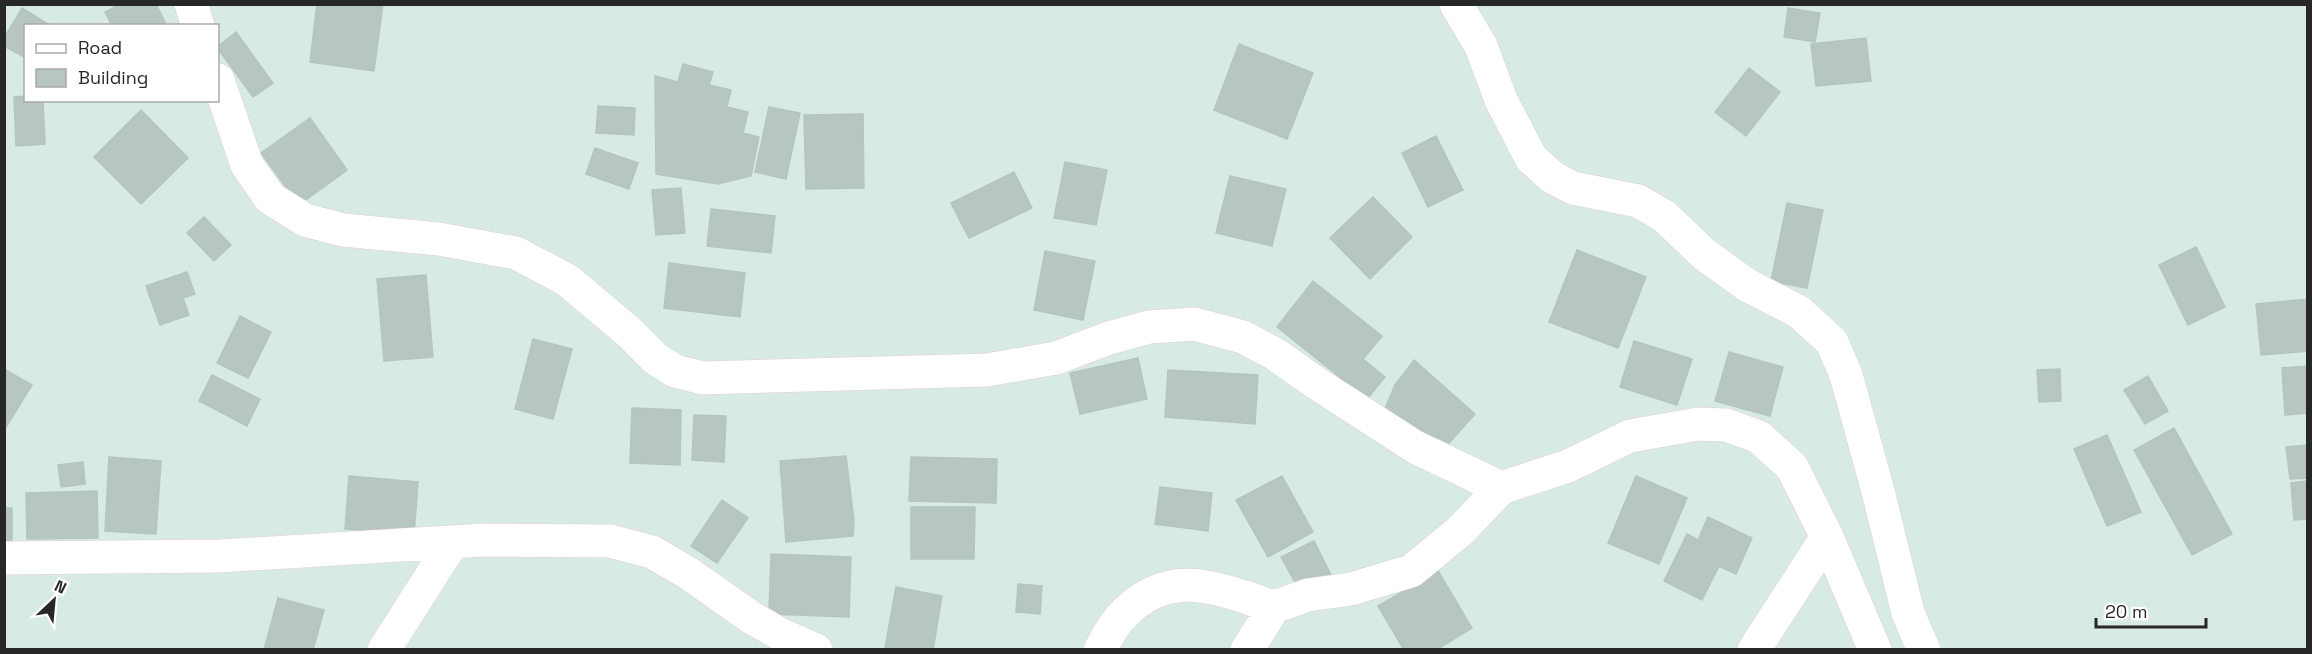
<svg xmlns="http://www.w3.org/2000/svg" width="2312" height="654" viewBox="0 0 2312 654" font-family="'Space Grotesk',sans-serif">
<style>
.building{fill:#b8c6c0;stroke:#b2c6bf;stroke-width:1.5}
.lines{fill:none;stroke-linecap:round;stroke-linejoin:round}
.minor-casing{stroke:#e1ced1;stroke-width:34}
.tertiary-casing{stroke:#e1ced1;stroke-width:34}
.minor{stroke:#fff;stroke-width:33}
.tertiary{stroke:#fff;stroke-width:33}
</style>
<rect width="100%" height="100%" fill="#d8ebe3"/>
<path class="building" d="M 120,4 L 156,4 L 167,26 L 112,26 L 105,12 Z
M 317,4 L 383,4 L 374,71 L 310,62 Z
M 22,8 L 51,26 L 26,26 L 26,58 L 4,46 L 4,38 Z
M 1788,8 L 1820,13 L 1815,42 L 1784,37 Z
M 236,32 L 273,83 L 253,97 L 218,49 L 218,46 Z
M 1866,38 L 1871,81 L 1816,86 L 1811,44 Z
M 1239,44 L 1313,73 L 1287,139 L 1214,110 Z
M 683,64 L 713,72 L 709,85 L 731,90 L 727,107 L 748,112 L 743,133 L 759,137 L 751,176 L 718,184 L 656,174 L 655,76 L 678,82 Z
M 1749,68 L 1780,92 L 1746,136 L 1715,112 Z
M 26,96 L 26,100 L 43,100 L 45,144 L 16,146 L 14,97 Z
M 598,106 L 635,108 L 634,135 L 596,133 Z
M 769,107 L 800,113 L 786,179 L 755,172 Z
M 141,110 L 188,158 L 141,204 L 94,157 Z
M 863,114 L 864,188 L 806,189 L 804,115 Z
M 310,118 L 347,170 L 299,205 L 261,153 Z
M 1436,136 L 1463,190 L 1428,207 L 1402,153 Z
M 595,148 L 638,163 L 629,189 L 586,174 Z
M 1065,162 L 1107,170 L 1096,225 L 1054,218 Z
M 1014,172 L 1032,208 L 969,238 L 951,203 Z
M 1230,176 L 1286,189 L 1272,246 L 1216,233 Z
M 681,188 L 685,233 L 656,235 L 652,190 Z
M 1373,197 L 1412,237 L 1370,279 L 1330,238 Z
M 1787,203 L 1823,210 L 1807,288 L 1771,281 Z
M 711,209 L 775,216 L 771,253 L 707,246 Z
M 204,217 L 231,245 L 214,261 L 187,233 Z
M 2196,247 L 2225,307 L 2188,325 L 2159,265 Z
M 1577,250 L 1646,277 L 1618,348 L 1549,322 Z
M 1045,251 L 1095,261 L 1083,320 L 1034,310 Z
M 669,263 L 745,273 L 740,317 L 664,308 Z
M 187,272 L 195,294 L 183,298 L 189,315 L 160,325 L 146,286 Z
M 426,275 L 433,357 L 384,361 L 377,279 Z
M 1313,281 L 1382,336 L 1363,359 L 1385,377 L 1367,399 L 1277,327 Z
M 2308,299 L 2308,351 L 2261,355 L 2256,304 Z
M 240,316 L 271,332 L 248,378 L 217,363 Z
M 533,339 L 572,349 L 553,419 L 515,409 Z
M 1634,341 L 1692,359 L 1677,405 L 1620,387 Z
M 1729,352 L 1783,367 L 1770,416 L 1715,401 Z
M 1138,358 L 1147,399 L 1080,414 L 1070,373 Z
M 1414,360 L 1475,414 L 1449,443 L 1383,413 L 1395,385 Z
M 2308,366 L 2308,413 L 2285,415 L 2282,368 Z
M 4,369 L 32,385 L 5,429 L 4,429 Z
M 2060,369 L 2061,401 L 2039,402 L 2037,370 Z
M 1168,370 L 1258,375 L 1255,424 L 1165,417 Z
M 212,375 L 260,399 L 247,426 L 199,401 Z
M 2148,376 L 2168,411 L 2145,424 L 2124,390 Z
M 632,408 L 681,410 L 680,465 L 630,463 Z
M 694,415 L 726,416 L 724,462 L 692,460 Z
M 2174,428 L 2232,534 L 2192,555 L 2134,450 Z
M 2107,435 L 2141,512 L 2107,526 L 2074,449 Z
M 2308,445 L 2308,478 L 2290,479 L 2286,447 Z
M 846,456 L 854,521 L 853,536 L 786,542 L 780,461 Z
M 109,457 L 161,461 L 156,534 L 105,531 Z
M 911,457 L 997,459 L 996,503 L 909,501 Z
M 83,462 L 85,484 L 61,487 L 58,465 Z
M 349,476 L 418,482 L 414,535 L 345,529 Z
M 1282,476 L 1313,532 L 1268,557 L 1236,500 Z
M 1636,476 L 1687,498 L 1659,564 L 1608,543 Z
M 2308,481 L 2308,519 L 2294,520 L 2291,483 Z
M 1160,487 L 1212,493 L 1208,531 L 1155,524 Z
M 97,491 L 98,538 L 27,539 L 26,493 Z
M 722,500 L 748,518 L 717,563 L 691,546 Z
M 911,507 L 975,507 L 974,559 L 911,559 Z
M 4,508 L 12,508 L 12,551 L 4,552 Z
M 1708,517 L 1752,538 L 1736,574 L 1719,566 L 1702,600 L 1664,581 L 1687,534 L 1698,540 Z
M 1314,541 L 1331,575 L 1300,591 L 1281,557 Z
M 771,554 L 851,557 L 849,617 L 769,614 Z
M 1438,571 L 1472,628 L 1436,650 L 1404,650 L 1378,606 Z
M 1018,584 L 1042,586 L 1040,614 L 1016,612 Z
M 896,587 L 942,596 L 933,650 L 885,648 Z
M 278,598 L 324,610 L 313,650 L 264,650 Z"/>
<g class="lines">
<defs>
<path id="minor" d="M 191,4 L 198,26
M 218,80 L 247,165 L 270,198 L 305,220 L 343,230 L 439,239 L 516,253 L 567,280 L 630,333 L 656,359 L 675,371 L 703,378 L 987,370 L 1056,358 L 1109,338 L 1149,327 L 1194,324 L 1243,337 L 1275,354 L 1316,383 L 1415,447 L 1501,488 L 1568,466 L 1630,436 L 1698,424 L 1726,425 L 1759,437 L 1792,467 L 1827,537 L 1875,650
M 4,558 L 220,556 L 483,540 L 610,541 L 652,552 L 688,573 L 752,618 L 780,634 L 816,650
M 384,650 L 452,543
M 1100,650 C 1106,639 1112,627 1120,618 C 1168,565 1217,588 1274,607
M 1247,650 L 1274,607 L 1308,595 L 1351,589 L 1411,571 L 1460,531 L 1501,488
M 1754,650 L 1827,537"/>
<path id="tertiary" d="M 1456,4 L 1481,46 L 1501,100 L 1531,158 L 1552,177 L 1573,188 L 1638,201 L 1664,216 L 1704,254 L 1747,285 L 1799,312 L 1832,342 L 1846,375 L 1878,491 L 1908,613 L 1924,650"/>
</defs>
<use href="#minor" class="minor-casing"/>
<use href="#tertiary" class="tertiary-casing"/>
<use href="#minor" class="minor"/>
<use href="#tertiary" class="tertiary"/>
</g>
<rect width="2312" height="654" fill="none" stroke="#272727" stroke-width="12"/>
<rect x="24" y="24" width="195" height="78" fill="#ffffff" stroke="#a9a9a9" stroke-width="1.5"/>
<rect x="36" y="44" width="30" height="9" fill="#ffffff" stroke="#a9a9a9" stroke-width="1.5"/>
<text x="78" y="54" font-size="18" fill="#272727">Road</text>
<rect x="36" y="69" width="30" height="18" fill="#b8c6c0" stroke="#a9a9a9" stroke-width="1.5"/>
<text x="78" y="84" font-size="18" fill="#272727">Building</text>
<g transform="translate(54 600) rotate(26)" stroke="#ffffff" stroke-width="4.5" paint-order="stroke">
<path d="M0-4.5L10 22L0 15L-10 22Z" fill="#272727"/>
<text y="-9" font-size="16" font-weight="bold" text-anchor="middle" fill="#272727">N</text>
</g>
<path d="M2096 618v9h110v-9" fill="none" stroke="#272727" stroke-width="3"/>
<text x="2105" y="618" font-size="18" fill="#272727" stroke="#ffffff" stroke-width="4.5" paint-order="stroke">20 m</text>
</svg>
